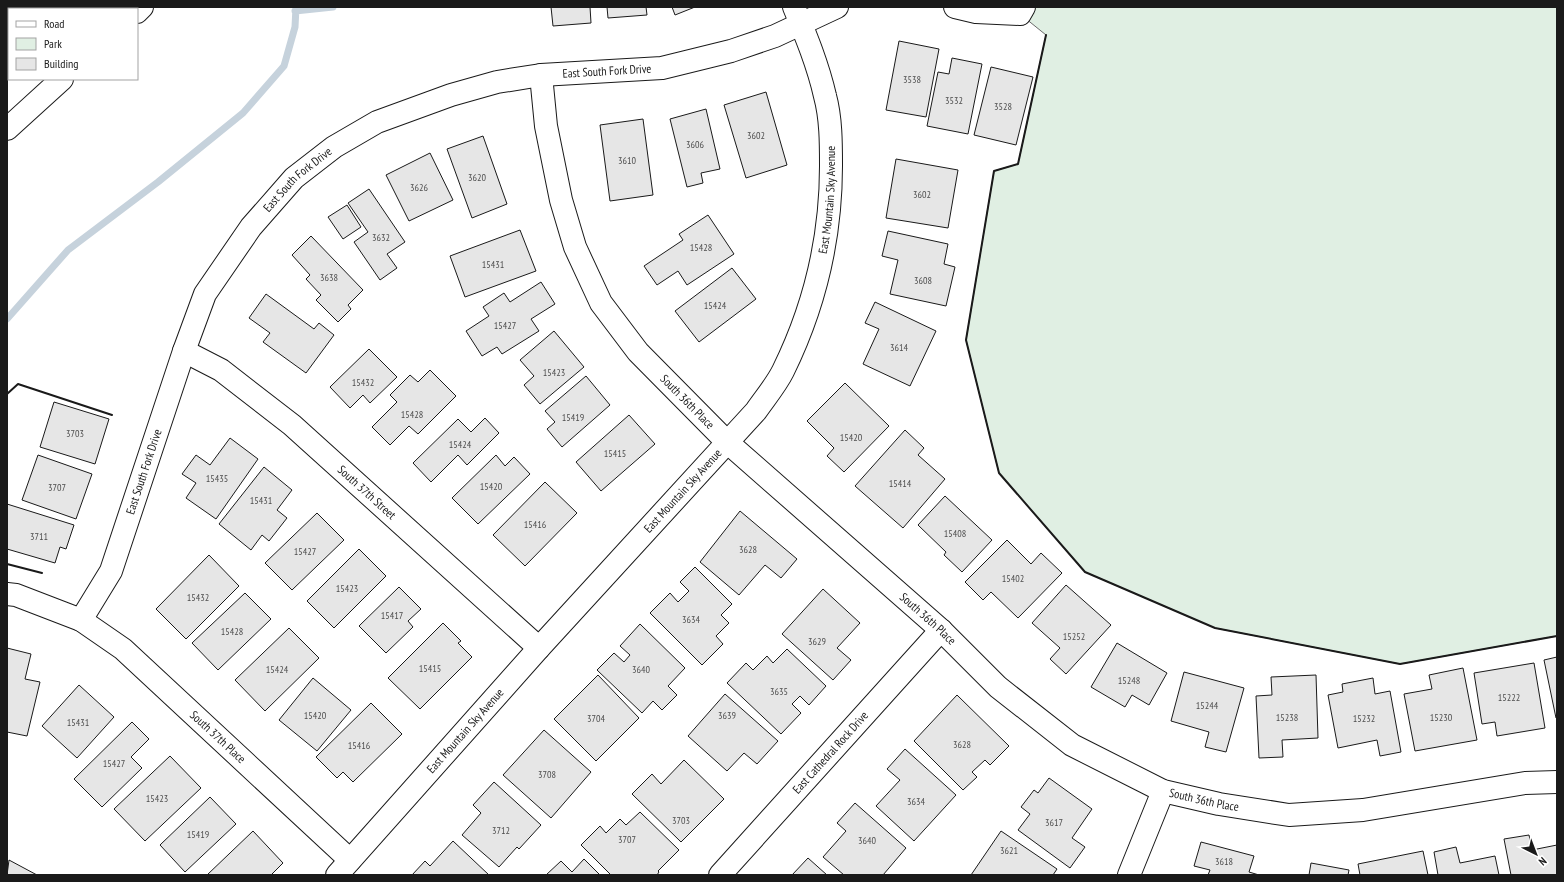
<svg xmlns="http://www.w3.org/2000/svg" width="1564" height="882" viewBox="0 0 1564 882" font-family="'PT Sans Narrow',sans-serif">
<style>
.green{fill:#e0efe3;stroke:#6a6a6a}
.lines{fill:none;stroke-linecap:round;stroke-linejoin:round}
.stream{stroke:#c6d2dc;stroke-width:7}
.building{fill:#e6e6e6;stroke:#1a1a1a}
.minor-casing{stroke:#1a1a1a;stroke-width:24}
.secondary-casing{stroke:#1a1a1a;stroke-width:24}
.minor{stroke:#fff;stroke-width:22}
.secondary{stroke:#fff;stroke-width:22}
.wall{stroke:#1a1a1a;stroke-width:2}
.labels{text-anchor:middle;stroke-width:3;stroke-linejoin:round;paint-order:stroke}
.number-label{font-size:10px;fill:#4d4d4d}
.street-label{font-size:12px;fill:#1a1a1a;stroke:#fff}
</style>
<rect width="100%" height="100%" fill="#fff"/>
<path class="green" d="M 1024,7 L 1557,7 L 1557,636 L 1400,664 L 1215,628 L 1085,572 L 999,473 L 966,340 L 994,171 L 1018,164 L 1046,35 L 1020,14 Z"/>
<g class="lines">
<path class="stream" d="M 295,11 L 333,7
M 7,319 L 68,250 L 158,182 L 243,113 L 284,66 L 295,27 L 296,7"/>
</g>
<path class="building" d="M 551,7 L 590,7 L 591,23 L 553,26 Z
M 607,7 L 646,7 L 647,15 L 608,18 Z
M 672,7 L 695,7 L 675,15 Z
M 899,41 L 939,49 L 926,117 L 886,110 Z
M 952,58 L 982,64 L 968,134 L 927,126 L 938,72 L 949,74 Z
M 991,67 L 1033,77 L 1016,145 L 974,135 Z
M 766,92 L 787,165 L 746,178 L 724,105 Z
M 706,109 L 720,169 L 701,173 L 703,183 L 687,187 L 670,119 Z
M 643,119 L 653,195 L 610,201 L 600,125 Z
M 483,136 L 507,204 L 472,218 L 447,149 Z
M 430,153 L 453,200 L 409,221 L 386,175 Z
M 896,159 L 958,170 L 948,228 L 886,218 Z
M 369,189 L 405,242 L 387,254 L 397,268 L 380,280 L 354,242 L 368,232 L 348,203 Z
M 347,205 L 361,227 L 343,239 L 328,217 Z
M 708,215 L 734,254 L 687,285 L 678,271 L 657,285 L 644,266 L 683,240 L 679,234 Z
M 520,230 L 536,271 L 465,297 L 450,256 Z
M 888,231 L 948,244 L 944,264 L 955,267 L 946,306 L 890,294 L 898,260 L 882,256 Z
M 311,236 L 363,290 L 348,305 L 351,309 L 338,322 L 316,300 L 321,295 L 306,279 L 310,275 L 292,255 Z
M 732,268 L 756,299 L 699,342 L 675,311 Z
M 541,282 L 555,304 L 531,319 L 539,331 L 502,354 L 497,347 L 482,356 L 466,331 L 489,316 L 483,307 L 504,293 L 510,302 Z
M 266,294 L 314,329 L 319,323 L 334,335 L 306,373 L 263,342 L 270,333 L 249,318 Z
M 875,302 L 936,331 L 910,386 L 863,364 L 879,329 L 865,323 Z
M 554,331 L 584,367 L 540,404 L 524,385 L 534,376 L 520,360 Z
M 369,349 L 397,377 L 370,403 L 363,395 L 350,408 L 330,387 Z
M 430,370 L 456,396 L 418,434 L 409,426 L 390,445 L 372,427 L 397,402 L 390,395 L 410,375 L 418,382 Z
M 586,376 L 610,405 L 562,447 L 547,429 L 555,422 L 545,411 Z
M 845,383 L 889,426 L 844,472 L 827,456 L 834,448 L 807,421 Z
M 54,402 L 109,419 L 95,464 L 40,447 Z
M 629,415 L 655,444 L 601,491 L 576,462 Z
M 485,418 L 499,433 L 467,465 L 458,455 L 431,482 L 413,463 L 458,419 L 471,432 Z
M 905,430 L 924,448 L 918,455 L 945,479 L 903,528 L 855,486 Z
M 230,438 L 258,459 L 216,519 L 186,498 L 196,483 L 182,474 L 196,455 L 210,465 Z
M 38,455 L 92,474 L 76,519 L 22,500 Z
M 496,455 L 505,466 L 514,457 L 530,474 L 478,524 L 452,498 Z
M 264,467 L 292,490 L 277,510 L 287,518 L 269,541 L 262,535 L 251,550 L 219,524 Z
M 545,482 L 577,513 L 525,566 L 493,535 Z
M 945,496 L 992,540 L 962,572 L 944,555 L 946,552 L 918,525 Z
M 7,504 L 74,525 L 66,549 L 60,547 L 55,563 L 7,549 Z
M 740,511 L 797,559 L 781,578 L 765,565 L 739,595 L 700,562 Z
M 317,513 L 344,540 L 292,590 L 265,563 Z
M 1007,540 L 1031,564 L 1041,553 L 1062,573 L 1018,618 L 991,592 L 983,600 L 965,582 Z
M 359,549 L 386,576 L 334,628 L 307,601 Z
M 209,555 L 239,586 L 186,639 L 156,609 Z
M 695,567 L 732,604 L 721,615 L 729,623 L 716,636 L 723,644 L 702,665 L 650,613 L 670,593 L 678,602 L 689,591 L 680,582 Z
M 1066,585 L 1111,625 L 1066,674 L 1050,659 L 1060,648 L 1032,623 Z
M 399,587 L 421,609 L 408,621 L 413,627 L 386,653 L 359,626 Z
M 823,589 L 860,623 L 837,648 L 851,660 L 833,680 L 782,634 Z
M 245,593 L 271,619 L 218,670 L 192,643 Z
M 443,623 L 461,641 L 458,643 L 472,657 L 420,709 L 388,678 Z
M 640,624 L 685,668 L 668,686 L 677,695 L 662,710 L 653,701 L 642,713 L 597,670 L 614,653 L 624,662 L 630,655 L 620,646 Z
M 289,628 L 319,658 L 265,711 L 235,680 Z
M 1117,643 L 1167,673 L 1149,705 L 1132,695 L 1125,707 L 1091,687 Z
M 7,648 L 31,654 L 25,679 L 40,682 L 27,736 L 7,732 Z
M 787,649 L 826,686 L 809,705 L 800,696 L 792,704 L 801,713 L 781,734 L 727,683 L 746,663 L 753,670 L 767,656 L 773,663 Z
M 1557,657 L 1557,718 L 1556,718 L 1544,660 Z
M 1534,663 L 1545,728 L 1497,736 L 1495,722 L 1482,724 L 1474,673 Z
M 1463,668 L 1477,740 L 1415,751 L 1404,694 L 1432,689 L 1429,675 Z
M 1184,672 L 1244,688 L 1226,752 L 1205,747 L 1209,732 L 1171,721 Z
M 598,675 L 639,718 L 596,761 L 554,719 Z
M 1316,675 L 1318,738 L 1282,740 L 1283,757 L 1259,758 L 1256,696 L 1272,695 L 1271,677 Z
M 313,678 L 351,710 L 317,751 L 279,720 Z
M 1373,678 L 1375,694 L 1390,691 L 1401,752 L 1380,756 L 1377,740 L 1338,748 L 1328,695 L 1343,692 L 1342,684 Z
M 79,685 L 114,717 L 77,758 L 42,726 Z
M 725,694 L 778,741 L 757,764 L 744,753 L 727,771 L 688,736 Z
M 957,695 L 1009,746 L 990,765 L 985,760 L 972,772 L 977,777 L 963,790 L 914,741 Z
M 371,703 L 402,734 L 353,782 L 343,772 L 337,778 L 316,757 Z
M 132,722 L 149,739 L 131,757 L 142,768 L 102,807 L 74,779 Z
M 544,730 L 591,772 L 551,818 L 503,775 Z
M 905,749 L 956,795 L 914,841 L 876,806 L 900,780 L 887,769 Z
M 170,756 L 201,788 L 145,841 L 114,809 Z
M 684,760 L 724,799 L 681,842 L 632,794 L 652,774 L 661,784 Z
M 1049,778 L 1092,809 L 1072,838 L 1085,847 L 1070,868 L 1018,830 L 1030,814 L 1021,807 L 1034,790 L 1038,793 Z
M 494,782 L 541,825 L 519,849 L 517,847 L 499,867 L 462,835 L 481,813 L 473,805 Z
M 210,797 L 236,824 L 185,872 L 160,845 Z
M 855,803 L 906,848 L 883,875 L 844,875 L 823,857 L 846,831 L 837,823 Z
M 640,812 L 679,850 L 658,871 L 659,872 L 657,875 L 611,875 L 581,845 L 600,826 L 606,833 L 620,819 L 626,825 Z
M 253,831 L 283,863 L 271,875 L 207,875 Z
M 1001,831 L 1057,869 L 1053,875 L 971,875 Z
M 1529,835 L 1532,850 L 1557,845 L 1557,875 L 1511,875 L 1504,839 Z
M 453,841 L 489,875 L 412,875 L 425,861 L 430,866 Z
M 1201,842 L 1254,856 L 1249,872 L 1259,875 L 1208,875 L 1210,870 L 1194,866 Z
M 1456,847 L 1460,863 L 1495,856 L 1499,875 L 1438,875 L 1434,852 Z
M 1423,851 L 1428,875 L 1360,875 L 1358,864 Z
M 808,858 L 827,875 L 792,875 Z
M 584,859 L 600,875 L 546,875 L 561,861 L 572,872 Z
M 9,860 L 37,875 L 7,875 Z
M 1311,863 L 1349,870 L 1348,875 L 1309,875 Z"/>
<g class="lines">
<defs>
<g id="minor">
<path d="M 955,7 L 976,12 L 1020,14 L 1024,7"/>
<path id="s1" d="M 541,75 L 546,126 L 561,200 L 575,247 L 601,303 L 638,352 L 727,442 L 941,630 L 998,687 L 1072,745 L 1163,791 L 1219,804 L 1289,815 L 1363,810 L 1525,783 L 1557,782"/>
<path id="s2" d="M 184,351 L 221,370 L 292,425 L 539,648"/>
<path id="s3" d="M 7,594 L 16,595 L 81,620 L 123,649 L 350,860"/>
<path id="s4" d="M 81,620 L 111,571 L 184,351 L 205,294 L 251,227 L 294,178 L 334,147 L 377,122 L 451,95 L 497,82 L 541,75 L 662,68 L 731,51 L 775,36 L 837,7"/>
<path id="s5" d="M 337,875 L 539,648 L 756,411 C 765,398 776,385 783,371 C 815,306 831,237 831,166 C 831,143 831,118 825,96 C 818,65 806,36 794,7"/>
<path id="s6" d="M 720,875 L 941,630"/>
<path d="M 1129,875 L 1163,791"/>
</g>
<path id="secondary" d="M 44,9 L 46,7
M 137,12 L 142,7
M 7,42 L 9,40
M 7,129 L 62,79"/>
</defs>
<use href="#minor" class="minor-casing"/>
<use href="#secondary" class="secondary-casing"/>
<use href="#minor" class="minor"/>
<use href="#secondary" class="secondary"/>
<path class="wall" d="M 1046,35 L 1018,164 L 994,171 L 966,340 L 999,473 L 1085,572 L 1215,628 L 1400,664 L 1557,636
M 7,394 L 18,384 L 112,415
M 7,564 L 42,573"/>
</g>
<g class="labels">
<g class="number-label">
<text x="912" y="83">3538</text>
<text x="954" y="104">3532</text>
<text x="1003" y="110">3528</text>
<text x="756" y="139">3602</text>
<text x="695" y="148">3606</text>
<text x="627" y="164">3610</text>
<text x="477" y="181">3620</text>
<text x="419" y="191">3626</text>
<text x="922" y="198">3602</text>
<text x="381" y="241">3632</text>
<text x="701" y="251">15428</text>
<text x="493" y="268">15431</text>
<text x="329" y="281">3638</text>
<text x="923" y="284">3608</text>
<text x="715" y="309">15424</text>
<text x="505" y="329">15427</text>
<text x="899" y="351">3614</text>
<text x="554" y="376">15423</text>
<text x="363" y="386">15432</text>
<text x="412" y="418">15428</text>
<text x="573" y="421">15419</text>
<text x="75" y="437">3703</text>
<text x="851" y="441">15420</text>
<text x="460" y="448">15424</text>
<text x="615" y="457">15415</text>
<text x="217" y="482">15435</text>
<text x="900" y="487">15414</text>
<text x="491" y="490">15420</text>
<text x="57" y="491">3707</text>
<text x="261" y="504">15431</text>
<text x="535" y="528">15416</text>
<text x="955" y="537">15408</text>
<text x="39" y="540">3711</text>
<text x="748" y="553">3628</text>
<text x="305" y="555">15427</text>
<text x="1013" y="582">15402</text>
<text x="347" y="592">15423</text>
<text x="198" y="601">15432</text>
<text x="392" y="619">15417</text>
<text x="691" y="623">3634</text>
<text x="232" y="635">15428</text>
<text x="1074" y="640">15252</text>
<text x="817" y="645">3629</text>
<text x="430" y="672">15415</text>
<text x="277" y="673">15424</text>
<text x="641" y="673">3640</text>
<text x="1129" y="684">15248</text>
<text x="779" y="695">3635</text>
<text x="1509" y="701">15222</text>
<text x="1207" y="709">15244</text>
<text x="315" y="719">15420</text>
<text x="727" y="719">3639</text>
<text x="1287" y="721">15238</text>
<text x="1441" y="721">15230</text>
<text x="596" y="722">3704</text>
<text x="1364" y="722">15232</text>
<text x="78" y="726">15431</text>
<text x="962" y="748">3628</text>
<text x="359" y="749">15416</text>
<text x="114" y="767">15427</text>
<text x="547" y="778">3708</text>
<text x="157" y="802">15423</text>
<text x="916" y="805">3634</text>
<text x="681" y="824">3703</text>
<text x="1054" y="826">3617</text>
<text x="501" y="834">3712</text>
<text x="198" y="838">15419</text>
<text x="627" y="843">3707</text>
<text x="867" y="844">3640</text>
<text x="1009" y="854">3621</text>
<text x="1224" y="865">3618</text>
</g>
<g class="street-label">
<text dy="4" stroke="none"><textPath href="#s4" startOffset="834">East South Fork Drive</textPath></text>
<text dy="4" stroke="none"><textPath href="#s4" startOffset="498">East South Fork Drive</textPath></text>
<text dy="4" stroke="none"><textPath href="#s5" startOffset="852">East Mountain Sky Avenue</textPath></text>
<text dy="4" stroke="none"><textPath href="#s1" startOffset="369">South 36th Place</textPath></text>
<text dy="4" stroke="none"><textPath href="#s4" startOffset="162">East South Fork Drive</textPath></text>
<text dy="4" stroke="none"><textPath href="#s5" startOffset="517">East Mountain Sky Avenue</textPath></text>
<text dy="4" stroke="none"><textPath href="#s2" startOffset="232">South 37th Street</textPath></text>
<text dy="4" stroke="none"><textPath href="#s1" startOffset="693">South 36th Place</textPath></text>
<text dy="4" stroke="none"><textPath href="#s5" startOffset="193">East Mountain Sky Avenue</textPath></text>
<text dy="4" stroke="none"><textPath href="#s3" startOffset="259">South 37th Place</textPath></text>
<text dy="4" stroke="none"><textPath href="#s6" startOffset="165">East Cathedral Rock Drive</textPath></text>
<text dy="4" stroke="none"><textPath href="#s1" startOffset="1029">South 36th Place</textPath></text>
</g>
</g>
<rect width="1564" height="882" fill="none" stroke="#1a1a1a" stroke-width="16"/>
<rect x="8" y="8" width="130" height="72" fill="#ffffff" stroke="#a3a3a3"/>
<rect x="16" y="21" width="20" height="6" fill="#ffffff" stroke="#a3a3a3"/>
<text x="44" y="28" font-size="12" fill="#1a1a1a">Road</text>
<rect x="16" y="38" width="20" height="12" fill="#e0efe3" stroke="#a3a3a3"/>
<text x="44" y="48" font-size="12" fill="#1a1a1a">Park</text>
<rect x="16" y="58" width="20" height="12" fill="#e6e6e6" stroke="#a3a3a3"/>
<text x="44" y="68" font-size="12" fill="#1a1a1a">Building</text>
<g transform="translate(1536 854) rotate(138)" stroke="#ffffff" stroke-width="3" paint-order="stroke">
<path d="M0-3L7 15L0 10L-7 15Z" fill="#1a1a1a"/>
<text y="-6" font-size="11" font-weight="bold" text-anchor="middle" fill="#1a1a1a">N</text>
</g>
</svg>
